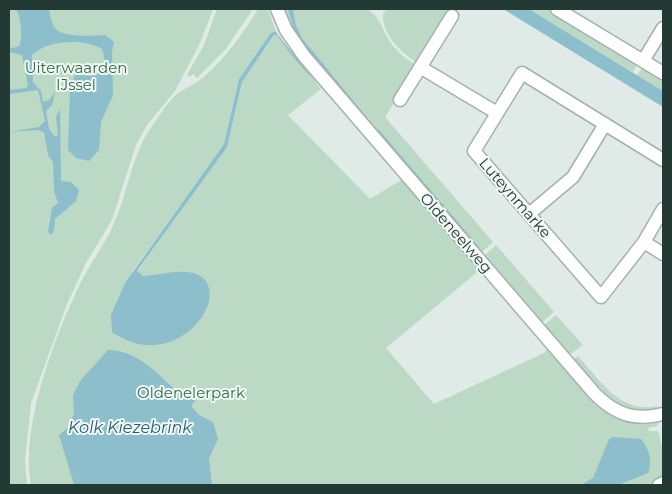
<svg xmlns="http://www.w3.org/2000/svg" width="672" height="494" viewBox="0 0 672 494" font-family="Montserrat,sans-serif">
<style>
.green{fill:#bbd9c5;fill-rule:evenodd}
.water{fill:#8dbecb}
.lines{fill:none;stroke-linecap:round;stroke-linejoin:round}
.minor-casing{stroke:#a4b1ad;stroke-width:15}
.minor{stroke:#fff;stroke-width:12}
.labels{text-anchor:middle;stroke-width:4;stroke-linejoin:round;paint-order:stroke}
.park-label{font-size:15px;fill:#306c4a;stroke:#f1f7f4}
.street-label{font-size:15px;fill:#233934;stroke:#f1f7f4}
.water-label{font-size:16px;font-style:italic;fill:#225f6f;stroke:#f1f7f4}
</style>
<rect width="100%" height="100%" fill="#e0eae6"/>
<path class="green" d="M 9,9 L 213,9 L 200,43 L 175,91 L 147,125 L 136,145 L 112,220 L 86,263 L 67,304 L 31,403 L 25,461 L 27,485 L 9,485 Z
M 217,9 L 253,9 L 225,50 L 197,78 L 193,74 L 190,77 L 187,75 L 204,45 Z
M 258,9 L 268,9 L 276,31 L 270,34 L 239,79 L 224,144 L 132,272 L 137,272 L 228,143 L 242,82 L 276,33 L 321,89 L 288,115 L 370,199 L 403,179 L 482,268 L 386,348 L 434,404 L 542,354 L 551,348 L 609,411 L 608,413 L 657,420 L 658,426 L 648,428 L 649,431 L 658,431 L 663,450 L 663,478 L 647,485 L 31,485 C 20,427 54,339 79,286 C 89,264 105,245 114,223 C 129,190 131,154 153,125 C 160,115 167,103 176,95 C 185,88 198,83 207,74 C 228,55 243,33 258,9 Z
M 280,9 L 288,9 L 301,40 L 376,127 L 302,38 L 296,25 L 293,9 L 367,9 C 381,17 381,29 390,42 C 397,52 406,59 417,66 L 385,117 L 493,242 L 479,255 L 298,45 ZM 378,130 L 480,248 L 479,249 L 378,131 Z
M 387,9 L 452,9 L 418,64 C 402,52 382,36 383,14 Z
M 529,9 L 552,9 L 634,59 L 634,63 L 637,65 L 633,72 Z
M 642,68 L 645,70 L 648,68 L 663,77 L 663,91 L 637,75 Z
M 496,245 L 554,312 L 539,325 L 482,258 Z
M 556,315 L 583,345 L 566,357 L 541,328 Z
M 578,356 C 600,380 620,414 657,406 L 657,412 L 651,413 L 616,408 L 572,360 Z"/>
<path class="water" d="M 16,9 L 49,9 C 50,15 51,23 55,28 C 62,38 94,36 105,35 L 114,42 L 112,52 L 113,95 L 101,122 L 99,150 L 89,161 L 76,158 L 68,150 L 70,88 L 75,75 C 81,74 86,76 92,76 C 105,75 106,59 102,49 C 84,38 47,40 32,55 L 33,82 L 41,91 L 43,102 L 49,100 L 55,92 L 52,105 L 46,111 L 49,129 L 55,137 L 58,135 L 56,117 L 60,109 L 61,181 L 71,182 L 79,190 L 76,201 L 55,219 L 54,231 L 51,235 L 48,232 L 52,208 L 58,203 L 54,191 L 53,162 L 48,155 L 44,132 L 37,130 L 9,132 L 39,127 L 45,121 L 38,90 L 9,94 L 9,90 L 26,88 L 28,85 L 22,55 L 9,52 L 9,49 L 19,46 C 23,38 21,17 16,9 Z
M 288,9 L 293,9 L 296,25 L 302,38 L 376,128 L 305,46 L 293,27 Z
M 503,9 L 529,9 L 663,91 L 663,107 Z
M 275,31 L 317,84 L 293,57 L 277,35 L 274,35 L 242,82 L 227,147 L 137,271 L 143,276 C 158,275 178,269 193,273 C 240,286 180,379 112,332 L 111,315 L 125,283 L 224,144 L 239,79 L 270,34 Z
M 379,130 L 480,248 L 479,249 L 378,131 Z
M 108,350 C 139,351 156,373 178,392 C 184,396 190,395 195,401 L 191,406 L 199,415 L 213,422 L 218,439 L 209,458 L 212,485 L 74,485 L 59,435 L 69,427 L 74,413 L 73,395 L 80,381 Z
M 613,437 L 641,439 C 649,448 653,463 648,473 L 618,485 L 581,485 L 593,478 L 609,439 Z"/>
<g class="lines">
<defs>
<path id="minor" d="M 277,9 L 286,30 L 304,56 L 595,394 C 616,415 635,421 663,414
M 557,9 L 663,73
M 643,61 L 663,28
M 420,67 L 497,113
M 400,100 L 452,16
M 663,160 L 522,73 L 474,151 L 601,297 L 644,242 L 663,209
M 529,214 L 573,177 L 605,124
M 644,242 L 663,254
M 659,485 L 663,483"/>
</defs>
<use href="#minor" class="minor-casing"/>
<use href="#minor" class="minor"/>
</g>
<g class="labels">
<g class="park-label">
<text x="76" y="73">Uiterwaarden<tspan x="76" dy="17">IJssel</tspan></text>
<text x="191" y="398">Oldenelerpark</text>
</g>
<g class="street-label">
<text transform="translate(515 198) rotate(49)" y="5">Luteynmarke</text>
<text transform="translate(456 233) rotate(49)" y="5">Oldeneelweg</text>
</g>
<g class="water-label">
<text x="130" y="433">Kolk Kiezebrink</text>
</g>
</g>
<rect width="672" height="494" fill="none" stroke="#233934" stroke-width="20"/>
</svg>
